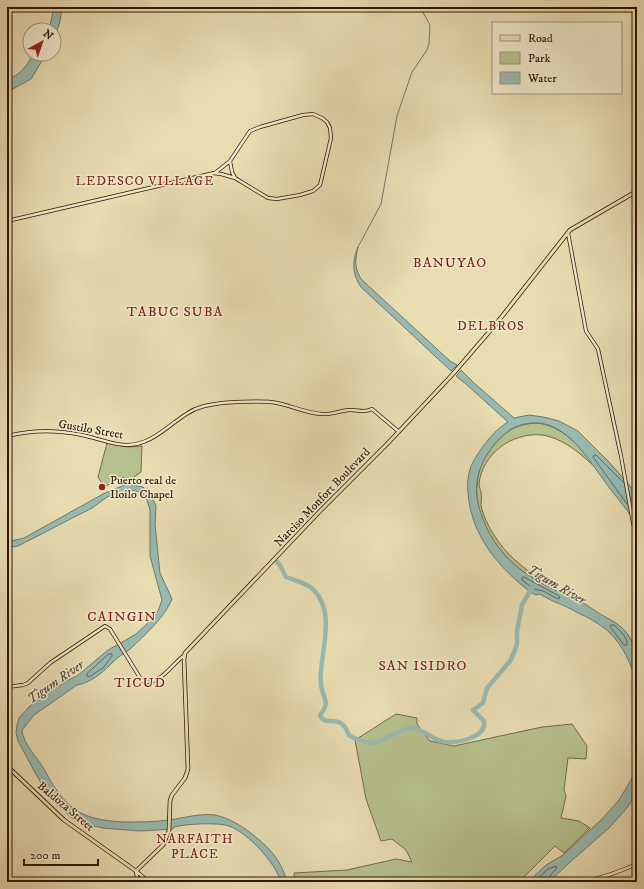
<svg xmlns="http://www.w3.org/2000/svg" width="644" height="889" viewBox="0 0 644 889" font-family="'IM FELL DW Pica',serif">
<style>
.green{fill:#b6c08c;stroke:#746a46}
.water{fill:#98bab2;stroke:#6f786b}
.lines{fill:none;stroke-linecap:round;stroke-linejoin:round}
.shore{stroke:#64675a;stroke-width:1}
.stream{stroke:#6f786b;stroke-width:1}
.river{stroke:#98bab2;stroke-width:4.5}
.secondary-casing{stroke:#311401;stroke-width:4}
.primary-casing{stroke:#311401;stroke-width:4.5}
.secondary{stroke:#f0e8cc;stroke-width:2.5}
.primary{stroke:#e8dcb1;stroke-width:3}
.poi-dot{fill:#8f2418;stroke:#f0e8cc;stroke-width:1.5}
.labels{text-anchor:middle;stroke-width:3;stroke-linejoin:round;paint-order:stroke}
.street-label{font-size:12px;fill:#311401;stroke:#f0e8cc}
.poi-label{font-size:12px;fill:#311401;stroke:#f0e8cc;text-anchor:start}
.neighbourhood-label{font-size:13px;letter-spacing:1px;fill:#7a1f14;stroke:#f0e8cc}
.water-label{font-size:13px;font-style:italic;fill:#554e3f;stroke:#f0e8cc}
.quarter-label{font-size:14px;letter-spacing:1px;fill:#7a1f14;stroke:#f0e8cc}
</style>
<rect width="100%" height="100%" fill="#e8dcb1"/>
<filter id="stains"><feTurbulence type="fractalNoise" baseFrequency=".005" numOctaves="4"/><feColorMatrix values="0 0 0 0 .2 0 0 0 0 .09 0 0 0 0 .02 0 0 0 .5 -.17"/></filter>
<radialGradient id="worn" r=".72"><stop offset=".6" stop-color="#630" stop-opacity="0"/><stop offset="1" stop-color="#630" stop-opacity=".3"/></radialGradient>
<path class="green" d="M 535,423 C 561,424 582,448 596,468 C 581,454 563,438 542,435 C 512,432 482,454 479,484 C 479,488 481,489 481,493 C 482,497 481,501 481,505 C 483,517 491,531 498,541 C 512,561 532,574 553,588 C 540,581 526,575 516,566 C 484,538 461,489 490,450 C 503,433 513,425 535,423 Z
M 107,443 L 128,447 L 142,446 L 141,472 L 130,480 L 123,477 L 104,487 L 98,477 Z
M 396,714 L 417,718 L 417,724 L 430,741 L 454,746 L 542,727 L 572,724 L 587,746 L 586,759 L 568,758 L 564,790 L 566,796 L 561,818 L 579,821 L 590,828 L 564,853 L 555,846 L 519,882 L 295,882 L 294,873 L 347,870 L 396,859 L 412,862 L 406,850 L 392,839 L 381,841 L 366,799 L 355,740 Z"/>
<path class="water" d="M 54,7 L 62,7 L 60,22 L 54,38 L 54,30 L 47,30 L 50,26 Z
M 33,54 L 46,54 L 31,79 L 7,92 L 7,80 C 20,75 27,66 33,54 Z
M 358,247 C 355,260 354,269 362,280 L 450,361 L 457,365 L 451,371 L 361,287 C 352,274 352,261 358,247 Z
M 461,370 L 473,382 L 514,418 L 529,415 L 543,417 L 559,421 L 578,431 L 609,462 L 637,494 L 637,524 C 625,507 612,492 600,475 C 584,453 563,420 531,423 C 524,424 518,425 511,429 C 497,439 486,453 480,469 C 474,487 476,502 483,519 C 499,560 527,577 565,595 C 571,597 577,599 582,602 C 587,605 592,609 597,612 C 610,620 622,624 630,638 C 639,654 637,667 637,685 C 632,665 623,645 608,631 C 599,623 587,617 576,612 C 565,605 552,602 540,594 L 536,595 L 532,593 C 499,569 471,535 468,493 C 467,484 468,475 471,466 C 474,459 480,451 484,445 C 491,436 498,428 508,422 L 466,384 L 456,376 Z
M 127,484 L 143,487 L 151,495 L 156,506 L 155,525 L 160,573 L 172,599 C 165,617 144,636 130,649 C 125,653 119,656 115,660 C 104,671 93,682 77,685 L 34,715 L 22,730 C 23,744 37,757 44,769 C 65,808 79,820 124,822 C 139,822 154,822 169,820 C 184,818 200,813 215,815 C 230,818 245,828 257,838 C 272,850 282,863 287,882 L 281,882 C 275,862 248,833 229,826 C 218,822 185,824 174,827 L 173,829 L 140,831 L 103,828 L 81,823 L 73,819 L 54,802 L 38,778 L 18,741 L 16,733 L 17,725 L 19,718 L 29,707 L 40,698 L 70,679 L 77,676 L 108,650 L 126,640 L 136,634 L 148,623 L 158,611 L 162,600 L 150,556 L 150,510 L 146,497 L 140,492 L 131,490 L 107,497 L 92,508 L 18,546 L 7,548 L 7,542 L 24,538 L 103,494 Z
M 637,768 L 637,792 L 627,808 L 609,828 L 569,863 L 549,882 L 528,882 L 546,865 L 563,855 L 602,819 L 619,800 L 634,775 Z"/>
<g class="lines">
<path class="shore" d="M 624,483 L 596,455 L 594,455 L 593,457 L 627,504
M 524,577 L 559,596 L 560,598 L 558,599 L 543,591 L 534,589 L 522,580 L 522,578 Z
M 611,625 L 614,625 C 619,630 628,637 627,645 L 624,645 L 611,628 Z
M 109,654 L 112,654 L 112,656 L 104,667 L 89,677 L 87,676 L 87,674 Z
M 534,882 L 548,869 L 556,866 L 557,868 L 548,878 L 547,882"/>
<path class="stream" d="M 358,247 L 381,204 L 397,116 L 412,72 L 427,50 L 429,44 L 430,25 L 420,7"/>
<path class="river" d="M 277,562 L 280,565 L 286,577 C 294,580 302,582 309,586 C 336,606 323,644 321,671 C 320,676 321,681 321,686 C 322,692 328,702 325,707 C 324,710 322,712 320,715 C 323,725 335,718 342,724 C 346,727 347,731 349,735 C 353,739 371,744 376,743 C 385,739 401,729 411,728 C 424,728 432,741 445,742 C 457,743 487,738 484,721 L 473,710 L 483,703 L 487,688 L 511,660 L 517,644 L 517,631 L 522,605 L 533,586"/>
<defs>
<path id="secondary" d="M 215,173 L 230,161 L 232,172 L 235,178
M 7,221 L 214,173 L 221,174 L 235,178 L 268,198 L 277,199 L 300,195 L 313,191 L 320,185 L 321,181 L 331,138 L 330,128 L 327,122 L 322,118 L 313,114 L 303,115 L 260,127 L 250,131 L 230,161
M 568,233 L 586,331 L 598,349 L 621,456 L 633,523 L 637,534
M 7,436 C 31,430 58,430 82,435 C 97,438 113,445 127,445 C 152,445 168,425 188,413 C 198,406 210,405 222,403 C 239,402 262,400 277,403 C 292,406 306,413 322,414 C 331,415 339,411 349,410 C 357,409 362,414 372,409 L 398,431
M 7,687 L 23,685 L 28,683 L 50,663 L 105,626 L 110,629 L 142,681 C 161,686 171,664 185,655
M 136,871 L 149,882
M 136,872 L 138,882
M 582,882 C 601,878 619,872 637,864"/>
<path id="primary" d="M 7,766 L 64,820 L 136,871 L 163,845 L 169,831 L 170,801 L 172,795 L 185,778 L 188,769 L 184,659 L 185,653 L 321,510 L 389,442 L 452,375 L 496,324 L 570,230 L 637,191"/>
</defs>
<use href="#secondary" class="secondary-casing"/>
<use href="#primary" class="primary-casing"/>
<use href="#secondary" class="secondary"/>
<use href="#primary" class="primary"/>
</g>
<circle class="poi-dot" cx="102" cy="487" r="4"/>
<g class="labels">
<g class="street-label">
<text transform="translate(91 429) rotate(10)" y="4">Gustilo Street</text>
<text transform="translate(322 497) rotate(-46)" y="4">Narciso Monfort Boulevard</text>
<text transform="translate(66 806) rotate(40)" y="4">Baldoza Street</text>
</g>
<g class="poi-label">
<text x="110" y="484">Puerto real de<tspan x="110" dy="14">Iloilo Chapel</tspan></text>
</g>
<g class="neighbourhood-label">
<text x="145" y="185">LEDESCO VILLAGE</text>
<text x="491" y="330">DELBROS</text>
<text x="195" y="843">NARFAITH<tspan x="195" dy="15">PLACE</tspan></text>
</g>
<g class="water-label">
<text transform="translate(557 584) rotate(30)" y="5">Tigum River</text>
<text transform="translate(55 681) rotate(-35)" y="5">Tigum River</text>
</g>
<g class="quarter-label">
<text x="450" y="267">BANUYAO</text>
<text x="175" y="316">TABUC SUBA</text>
<text x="122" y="621">CAINGIN</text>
<text x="423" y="670">SAN ISIDRO</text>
<text x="140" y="687">TICUD</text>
</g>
</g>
<rect width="644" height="889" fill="none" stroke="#e8dcb1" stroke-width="24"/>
<rect x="8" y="8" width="628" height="873" fill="none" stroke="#311401" stroke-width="2"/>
<rect x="12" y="12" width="620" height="865" fill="none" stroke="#311401"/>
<rect x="492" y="22" width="130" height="72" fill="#f0e8cc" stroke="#a4937b"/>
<rect x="500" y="35" width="20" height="6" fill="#e8dcb1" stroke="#a4937b"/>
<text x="528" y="42" font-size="12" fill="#311401">Road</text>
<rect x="500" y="52" width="20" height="12" fill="#b6c08c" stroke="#a4937b"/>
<text x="528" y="62" font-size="12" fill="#311401">Park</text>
<rect x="500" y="72" width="20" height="12" fill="#98bab2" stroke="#a4937b"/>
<text x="528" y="82" font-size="12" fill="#311401">Water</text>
<g transform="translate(42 42) rotate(40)"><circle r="19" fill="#f0e8cc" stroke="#a4937b"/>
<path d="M0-3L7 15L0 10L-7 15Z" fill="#8f2418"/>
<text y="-6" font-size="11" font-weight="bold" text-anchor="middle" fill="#311401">N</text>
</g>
<path d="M24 859v6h74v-6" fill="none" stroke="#311401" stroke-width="2"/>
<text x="30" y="859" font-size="12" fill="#311401" stroke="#f0e8cc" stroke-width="3" paint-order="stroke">200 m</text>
<rect width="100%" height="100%" filter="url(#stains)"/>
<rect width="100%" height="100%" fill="url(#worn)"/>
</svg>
